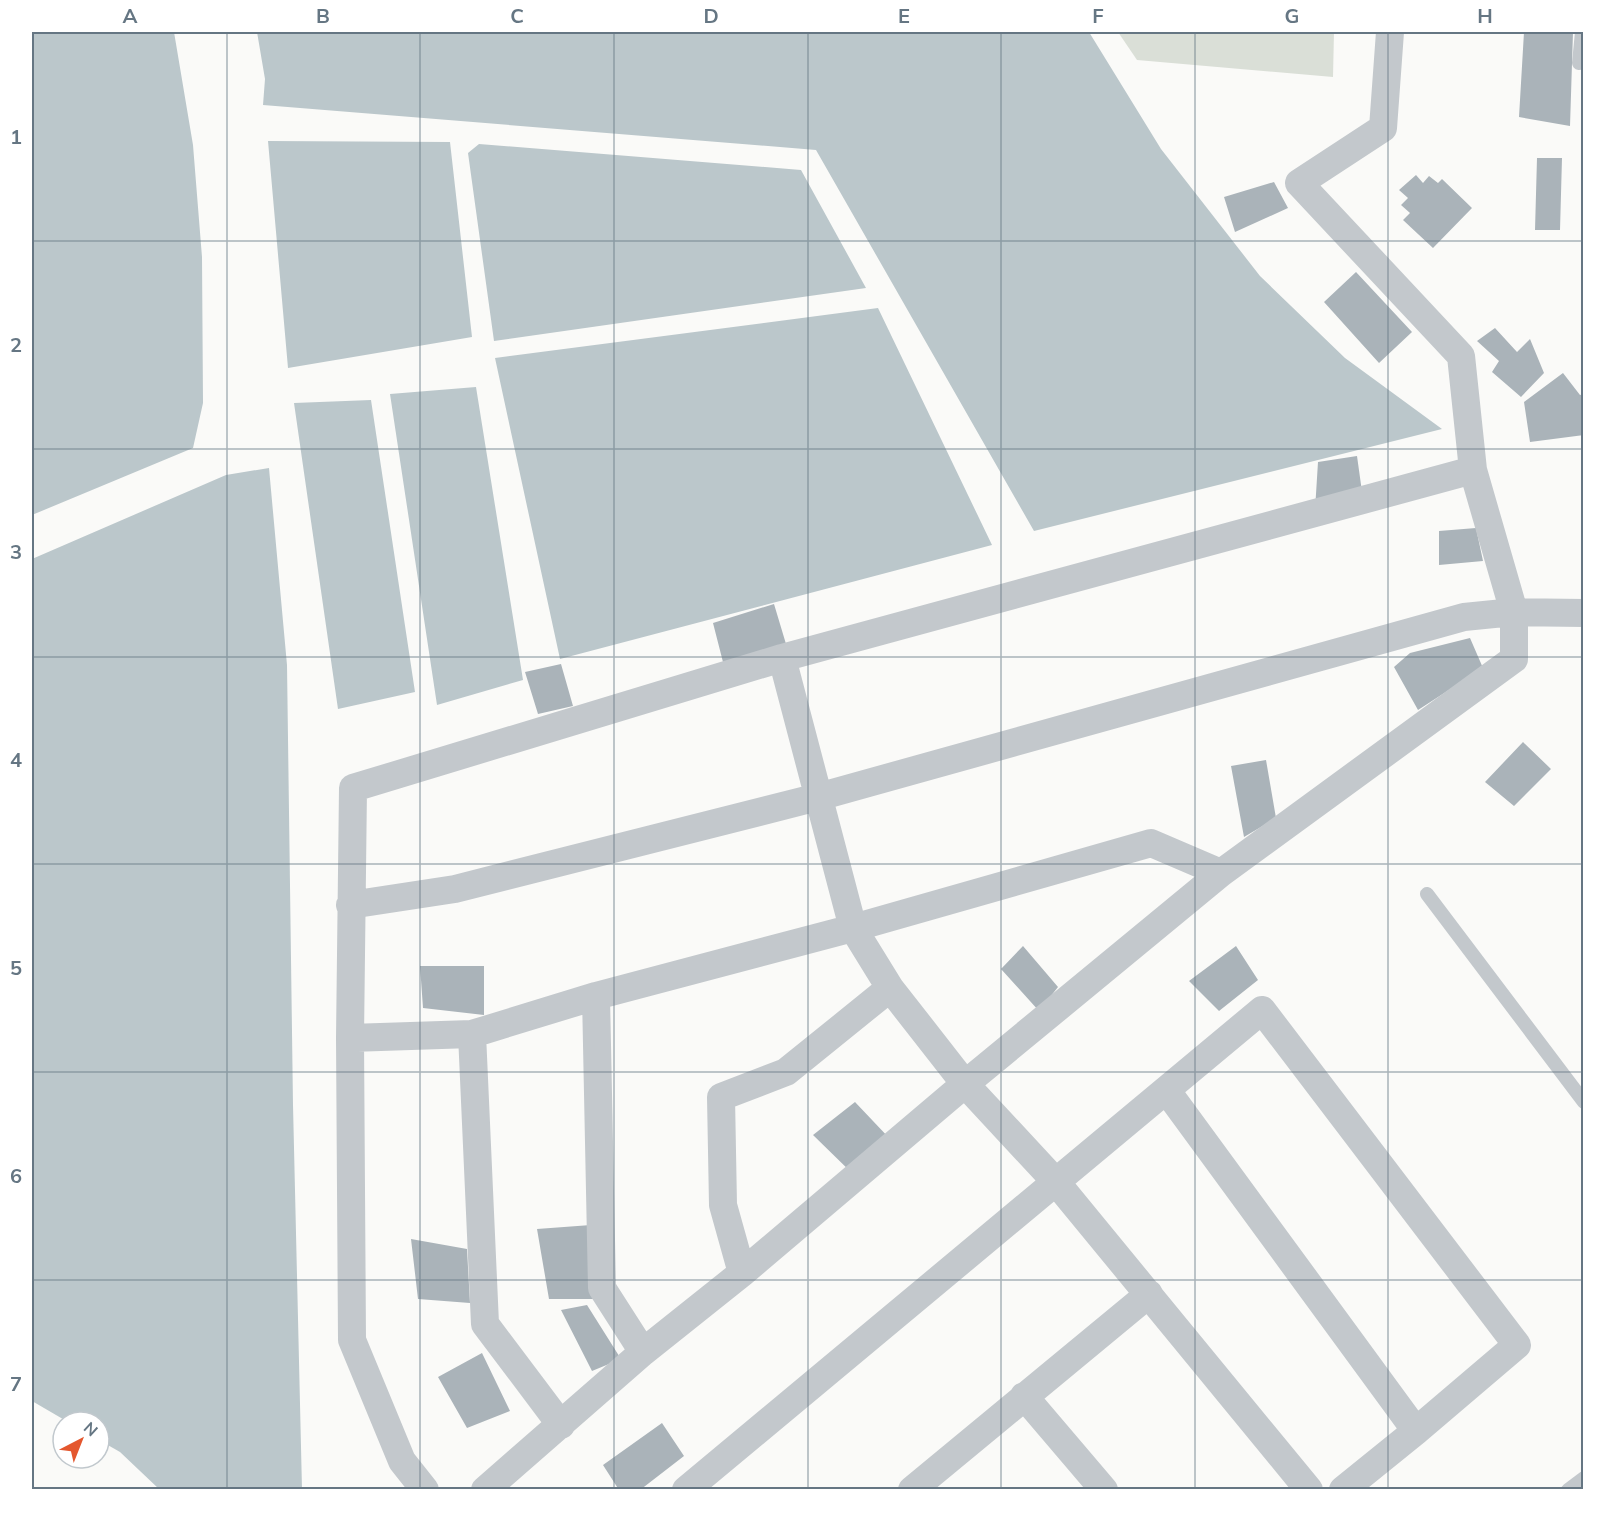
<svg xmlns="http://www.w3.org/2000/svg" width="1615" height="1521" viewBox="0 0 1615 1521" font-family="Mulish,sans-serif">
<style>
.green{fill:#dadfd7}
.water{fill:#bbc7cb}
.building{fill:#aab3b9}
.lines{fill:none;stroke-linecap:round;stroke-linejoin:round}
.service{stroke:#c3c8cc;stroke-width:14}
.minor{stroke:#c3c8cc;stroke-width:28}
.grid{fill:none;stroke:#657683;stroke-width:1.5;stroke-opacity:0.55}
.neatline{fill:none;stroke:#657683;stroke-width:2}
.grid-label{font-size:20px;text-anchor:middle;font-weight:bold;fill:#657683}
</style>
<rect width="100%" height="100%" fill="#fafaf8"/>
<path class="green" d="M 1118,32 L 1334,32 L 1333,77 L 1137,60 Z"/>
<path class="water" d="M 32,32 L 174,32 L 193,145 L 202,257 L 203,403 L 193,448 L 32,515 Z
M 257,32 L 1089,32 L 1161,149 L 1260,276 L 1345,358 L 1442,429 L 1034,531 L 816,150 L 263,105 L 265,79 Z
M 268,141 L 450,142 L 472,337 L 288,368 Z
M 479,144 L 801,170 L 866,288 L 494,341 L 468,153 Z
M 878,308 L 992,545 L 560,659 L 495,358 Z
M 476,387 L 523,680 L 437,705 L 390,394 Z
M 371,400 L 415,692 L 338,709 L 294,403 Z
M 269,468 L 287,665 L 293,1105 L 302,1489 L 159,1489 L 120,1452 L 99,1440 L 99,1422 L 68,1422 L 32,1401 L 32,559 L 226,475 Z"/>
<path class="building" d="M 1524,32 L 1573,32 L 1570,126 L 1519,117 Z
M 1537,158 L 1562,158 L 1560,230 L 1535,230 Z
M 1416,175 L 1423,183 L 1429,176 L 1438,183 L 1442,179 L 1472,208 L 1433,248 L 1403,220 L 1410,213 L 1401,205 L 1408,198 L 1399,190 Z
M 1274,182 L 1288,208 L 1235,232 L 1224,197 Z
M 1356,272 L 1412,332 L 1379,363 L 1324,302 Z
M 1495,328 L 1517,352 L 1530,339 L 1544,373 L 1521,397 L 1492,372 L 1499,361 L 1477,341 Z
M 1563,373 L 1580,395 L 1584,394 L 1584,435 L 1530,442 L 1524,402 Z
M 1357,456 L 1363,499 L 1315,510 L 1318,462 Z
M 1476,528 L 1483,561 L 1439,565 L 1439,531 Z
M 774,604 L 786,644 L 724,666 L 713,623 Z
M 1470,638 L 1483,668 L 1418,710 L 1394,667 L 1410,653 Z
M 561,664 L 573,706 L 538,714 L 525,672 Z
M 1523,742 L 1551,769 L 1514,806 L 1485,782 Z
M 1266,760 L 1276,818 L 1244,837 L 1231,766 Z
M 1023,946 L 1058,987 L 1039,1011 L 1001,969 Z
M 1236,946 L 1258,980 L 1219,1011 L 1189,981 Z
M 420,966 L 484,966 L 484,1015 L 423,1008 Z
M 855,1102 L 891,1140 L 856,1177 L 813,1135 Z
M 591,1225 L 597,1299 L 549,1299 L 537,1229 Z
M 411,1239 L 467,1249 L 470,1303 L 418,1299 Z
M 587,1305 L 621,1359 L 592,1371 L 561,1310 Z
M 482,1353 L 510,1411 L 467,1428 L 438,1377 Z
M 662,1423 L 684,1456 L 640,1490 L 619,1490 L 603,1465 Z"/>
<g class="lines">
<path class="service" d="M 1579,63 L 1582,32
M 1427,894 L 1584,1102
M 1568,1490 L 1584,1478"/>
<path class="minor" d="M 1390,32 L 1383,128 L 1299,183 L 1461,356 L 1473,470
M 782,658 L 853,928 L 890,988 L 965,1084 L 1056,1182 L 1309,1490
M 350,905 L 455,889 L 818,797 L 1464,617 L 1514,612 L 1584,613
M 596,996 L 602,1288 L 643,1352
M 472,1034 L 485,1324 L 561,1425
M 350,1038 L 472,1034 L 596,996 L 853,928 L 1151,843 L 1221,873
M 1167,1091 L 1416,1431
M 742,1273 L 723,1205 L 721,1097 L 786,1072 L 890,988
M 1024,1396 L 1104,1490
M 425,1490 L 402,1461 L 352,1340 L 350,1038 L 353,788 L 782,658 L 1473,470 L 1514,612 L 1514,659 L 1221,873 L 965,1084 L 742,1273 L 643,1352 L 485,1490
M 686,1490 L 1262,1010 L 1517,1345 L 1416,1431 L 1343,1490
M 912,1490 L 1149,1294"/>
</g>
<path class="grid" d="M 227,32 L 227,1490M 420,32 L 420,1490M 614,32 L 614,1490M 808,32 L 808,1490M 1001,32 L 1001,1490M 1195,32 L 1195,1490M 1388,32 L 1388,1490M 32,241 L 1584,241M 32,449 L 1584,449M 32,657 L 1584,657M 32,864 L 1584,864M 32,1072 L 1584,1072M 32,1280 L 1584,1280"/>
<rect width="1615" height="1521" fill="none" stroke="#ffffff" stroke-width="66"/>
<g transform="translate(81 1440) rotate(42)"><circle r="28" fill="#ffffff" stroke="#c1c8cd" stroke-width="1.5"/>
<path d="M0-4.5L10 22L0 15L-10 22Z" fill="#e4572e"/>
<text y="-9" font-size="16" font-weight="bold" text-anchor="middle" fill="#657683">N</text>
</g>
<rect x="33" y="33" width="1549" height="1455" class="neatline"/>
<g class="grid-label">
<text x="130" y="23">A</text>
<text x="323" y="23">B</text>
<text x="517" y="23">C</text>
<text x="711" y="23">D</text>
<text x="904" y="23">E</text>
<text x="1098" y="23">F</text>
<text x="1292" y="23">G</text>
<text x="1485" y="23">H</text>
<text x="16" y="144">1</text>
<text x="16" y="352">2</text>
<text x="16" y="559">3</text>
<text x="16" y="767">4</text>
<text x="16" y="975">5</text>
<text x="16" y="1183">6</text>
<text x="16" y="1391">7</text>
</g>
</svg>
